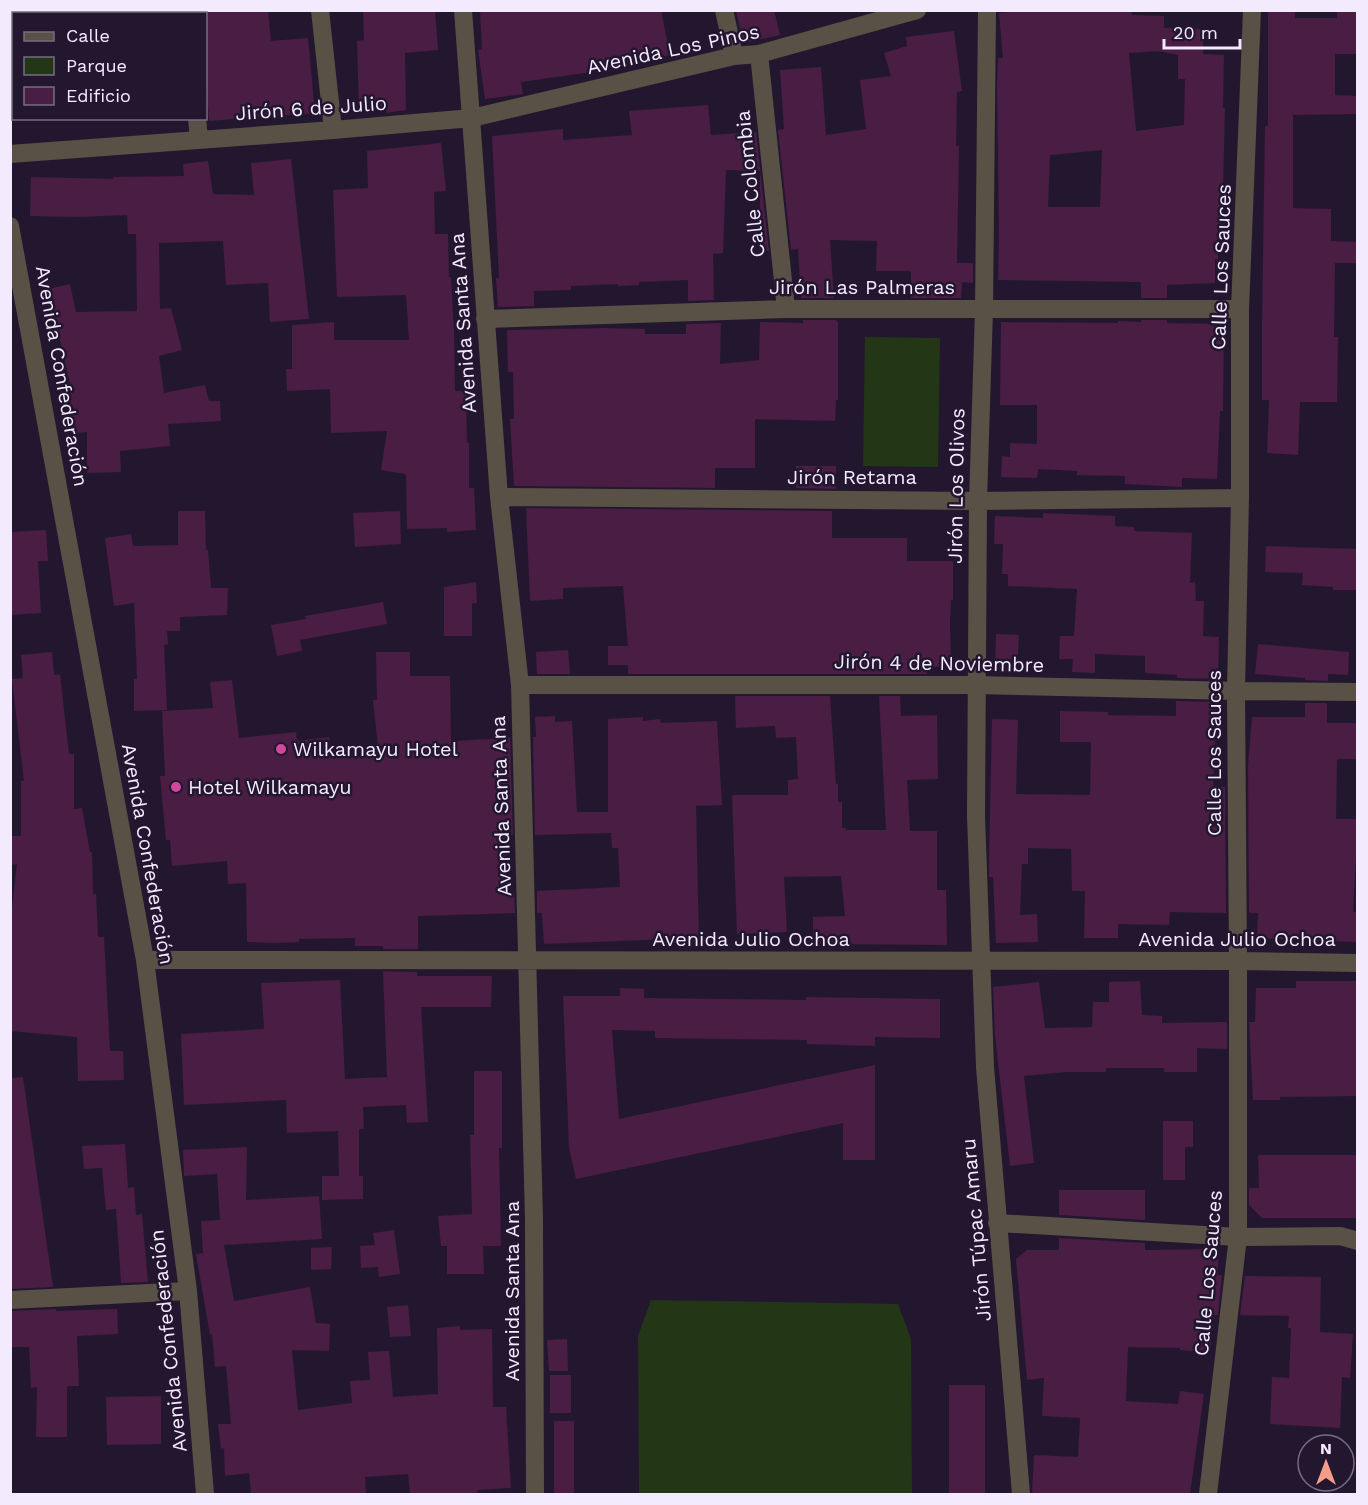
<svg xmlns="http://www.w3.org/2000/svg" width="1368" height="1505" viewBox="0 0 1368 1505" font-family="'Work Sans',sans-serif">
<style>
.green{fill:#233616}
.building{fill:#4a1d44;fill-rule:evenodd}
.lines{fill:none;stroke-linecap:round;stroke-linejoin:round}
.street{stroke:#595145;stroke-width:18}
.hotel-dot{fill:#d1479c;stroke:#231730;stroke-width:2}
.labels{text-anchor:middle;stroke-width:5;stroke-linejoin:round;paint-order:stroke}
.street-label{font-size:20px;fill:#f3ebfd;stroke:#231730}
.poi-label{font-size:20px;fill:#f3ebfd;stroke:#231730;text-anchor:start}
</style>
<rect width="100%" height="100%" fill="#231730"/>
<path class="green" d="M 865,337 L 940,338 L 938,467 L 863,466 Z
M 651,1300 L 898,1304 L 911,1339 L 912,1494 L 639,1494 L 638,1336 Z"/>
<path class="building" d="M 206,10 L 268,10 L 271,41 L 308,38 L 315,113 L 209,121 L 206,72 Z
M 363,10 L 435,10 L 438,50 L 405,53 L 406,110 L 386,113 L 386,107 L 359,108 L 357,41 L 364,40 Z
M 480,10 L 661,10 L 670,55 L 598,69 L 599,71 L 521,82 L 523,94 L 485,99 L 478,50 L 482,49 Z
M 736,10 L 774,10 L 780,35 L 743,43 Z
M 1032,10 L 1131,10 L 1132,15 L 1164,16 L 1164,28 L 1203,29 L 1203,54 L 1224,55 L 1223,108 L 1225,108 L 1223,187 L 1221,228 L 1218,228 L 1218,260 L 1215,259 L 1215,283 L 1167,285 L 1167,298 L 1141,298 L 1141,282 L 998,280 L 999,237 L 997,87 L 998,58 L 1003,58 L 999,13 ZM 1158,51 L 1178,55 L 1178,79 L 1185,79 L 1184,125 L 1136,131 L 1129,53 ZM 1102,150 L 1100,207 L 1048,207 L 1050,155 Z
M 1268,10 L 1295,10 L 1295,18 L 1337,18 L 1337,10 L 1358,10 L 1358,54 L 1335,54 L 1335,95 L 1358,96 L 1358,114 L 1293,115 L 1293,208 L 1331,209 L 1331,241 L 1358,242 L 1358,263 L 1335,263 L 1334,337 L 1338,337 L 1337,402 L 1300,402 L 1298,455 L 1267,453 L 1269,400 L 1262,400 L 1262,326 L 1265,126 L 1268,126 Z
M 954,31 L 962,91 L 957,92 L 956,146 L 959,146 L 957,263 L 973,263 L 973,283 L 962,282 L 961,298 L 911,298 L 911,271 L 876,271 L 877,241 L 830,240 L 834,298 L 801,298 L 798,249 L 791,250 L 778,130 L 784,129 L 780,70 L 821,67 L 826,135 L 866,129 L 860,80 L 891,76 L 884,53 L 907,46 L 906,37 Z
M 708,105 L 711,135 L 756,132 L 769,251 L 760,251 L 760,171 L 726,170 L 723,253 L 713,254 L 714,300 L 688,301 L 688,280 L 639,282 L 639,285 L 618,286 L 618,284 L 571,286 L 571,290 L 534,291 L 534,306 L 498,307 L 496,278 L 499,278 L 492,136 L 563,129 L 563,140 L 632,135 L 629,111 Z
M 441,143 L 446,191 L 434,192 L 435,234 L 448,234 L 449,277 L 451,277 L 454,331 L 455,391 L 466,391 L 467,443 L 469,443 L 469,488 L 474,488 L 476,530 L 447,532 L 447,528 L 407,529 L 406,474 L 381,470 L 387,431 L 331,433 L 330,389 L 287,391 L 286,369 L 292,369 L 292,325 L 334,322 L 334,340 L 409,340 L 406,295 L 337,297 L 333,190 L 368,188 L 367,151 Z
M 291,159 L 309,319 L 270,322 L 268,283 L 226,285 L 223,241 L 159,243 L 160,309 L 171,308 L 182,350 L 159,356 L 164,393 L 205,385 L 209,401 L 220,401 L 221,421 L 168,424 L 170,446 L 120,451 L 121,472 L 87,473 L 87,432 L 75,433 L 68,385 L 70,384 L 48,289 L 70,284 L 76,312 L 137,311 L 136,234 L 128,234 L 127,215 L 79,217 L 30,216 L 31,177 L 113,179 L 113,177 L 184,176 L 183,164 L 208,161 L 213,194 L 254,195 L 251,163 Z
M 803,320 L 836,320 L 838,322 L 838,400 L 836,400 L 835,421 L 755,419 L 755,468 L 715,468 L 715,488 L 514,486 L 510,419 L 514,419 L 513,372 L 508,372 L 507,330 L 605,328 L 645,329 L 645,334 L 686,334 L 686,324 L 721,323 L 720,364 L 759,360 L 760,322 L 803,323 Z
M 1141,320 L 1167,320 L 1167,323 L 1224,324 L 1223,411 L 1220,411 L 1217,479 L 1182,478 L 1182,487 L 1125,484 L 1125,476 L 1077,475 L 1077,471 L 1038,469 L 1037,478 L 1001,477 L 1002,456 L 1010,457 L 1010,443 L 1037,444 L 1037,405 L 1000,405 L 1001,322 L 1118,323 L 1118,321 L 1141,322 Z
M 796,466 L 836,466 L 836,489 L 796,488 Z
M 526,508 L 832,511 L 832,538 L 907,538 L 907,561 L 953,561 L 953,600 L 951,600 L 950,623 L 951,666 L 927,667 L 927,674 L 628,674 L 628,665 L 608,665 L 608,646 L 628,646 L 623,586 L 563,588 L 563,599 L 530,601 Z
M 178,511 L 205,511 L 206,550 L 208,550 L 211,588 L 228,588 L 227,615 L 180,617 L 180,631 L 167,631 L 168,644 L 164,645 L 167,710 L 134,711 L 134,679 L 137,679 L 134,603 L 114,606 L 105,538 L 131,534 L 133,546 L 178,545 Z
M 400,511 L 401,544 L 355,547 L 353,513 Z
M 1043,513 L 1115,516 L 1115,526 L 1134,527 L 1134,531 L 1192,533 L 1190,583 L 1195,582 L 1196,601 L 1204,601 L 1203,636 L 1219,637 L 1218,679 L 1177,678 L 1177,675 L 1145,673 L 1145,656 L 1095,654 L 1095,673 L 1072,672 L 1073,659 L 1059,659 L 1060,636 L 1074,636 L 1077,589 L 1008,586 L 1008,574 L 1002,574 L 1003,544 L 994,544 L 995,516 L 1043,518 Z
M 46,530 L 48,561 L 38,561 L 41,613 L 10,615 L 10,532 Z
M 1266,546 L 1358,549 L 1358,590 L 1333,590 L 1333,587 L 1302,585 L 1303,573 L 1265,572 Z
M 476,582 L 477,603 L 472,603 L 472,636 L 444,636 L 444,587 Z
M 383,602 L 387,624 L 300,640 L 302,651 L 277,656 L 271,625 L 306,619 L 305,616 Z
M 996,634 L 1019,635 L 1017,673 L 995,672 Z
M 1258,644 L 1349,652 L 1348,675 L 1328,674 L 1328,681 L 1305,680 L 1305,678 L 1255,674 Z
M 568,650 L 570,674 L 537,674 L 536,652 Z
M 52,652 L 54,675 L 60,674 L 69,754 L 74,754 L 74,809 L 82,808 L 90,852 L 92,852 L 93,894 L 96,894 L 98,937 L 104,937 L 110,1051 L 123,1051 L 124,1080 L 78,1081 L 77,1037 L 10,1031 L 10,925 L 17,864 L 10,865 L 10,836 L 21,836 L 21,781 L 24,781 L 12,679 L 23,678 L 21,655 Z
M 376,652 L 410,652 L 410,676 L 450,676 L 451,741 L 510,738 L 513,835 L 506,836 L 508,892 L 514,892 L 515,913 L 418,916 L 418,949 L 383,949 L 383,946 L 355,946 L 355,938 L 299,939 L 299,942 L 277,943 L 247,942 L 246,883 L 228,884 L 227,861 L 172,866 L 170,840 L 166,840 L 160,776 L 165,776 L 162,711 L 213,708 L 210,682 L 232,680 L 239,738 L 296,732 L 297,741 L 329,737 L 332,757 L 379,756 L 373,700 L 377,700 Z
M 735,696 L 830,696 L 836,784 L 838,784 L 838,802 L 842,802 L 842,828 L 846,828 L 846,830 L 886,830 L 879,696 L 900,696 L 901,716 L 937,715 L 938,779 L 907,780 L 910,831 L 937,831 L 937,890 L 946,890 L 947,945 L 813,944 L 813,917 L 845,916 L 841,876 L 784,877 L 787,932 L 737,934 L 732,795 L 788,795 L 788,780 L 798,779 L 796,737 L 776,738 L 775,726 L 736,728 Z
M 1176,701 L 1217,702 L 1213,786 L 1225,787 L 1226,913 L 1170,912 L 1169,925 L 1118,924 L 1118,938 L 1084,938 L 1085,891 L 1072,891 L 1071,849 L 1028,848 L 1028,864 L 1022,864 L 1020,915 L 1037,914 L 1038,942 L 996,943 L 993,877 L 989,877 L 989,858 L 992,719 L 1018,720 L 1016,794 L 1090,795 L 1091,742 L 1060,742 L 1060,711 L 1108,712 L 1108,715 L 1176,716 Z
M 1305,703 L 1327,703 L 1327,723 L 1358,723 L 1358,759 L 1337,759 L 1336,819 L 1358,819 L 1358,855 L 1356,855 L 1353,912 L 1358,912 L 1358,942 L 1257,938 L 1258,913 L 1249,913 L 1248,765 L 1252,717 L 1305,717 Z
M 555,716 L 555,722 L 572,721 L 577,812 L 608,812 L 608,719 L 643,717 L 643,721 L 660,719 L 661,723 L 717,721 L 722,805 L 696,806 L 699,943 L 670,943 L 670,939 L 544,944 L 542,913 L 537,913 L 537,891 L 620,887 L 618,848 L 612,848 L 611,833 L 535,835 L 533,737 L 536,737 L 535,717 Z
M 383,971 L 417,972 L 417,976 L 492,976 L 491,1007 L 421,1007 L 428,1122 L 407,1123 L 406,1105 L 363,1107 L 364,1129 L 359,1129 L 359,1176 L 363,1176 L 363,1199 L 322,1200 L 322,1176 L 339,1176 L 338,1131 L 287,1133 L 286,1100 L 184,1105 L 181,1034 L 264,1029 L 261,983 L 340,980 L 345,1079 L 387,1077 Z
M 1140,981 L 1142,1015 L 1162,1016 L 1162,1023 L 1227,1022 L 1227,1049 L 1197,1048 L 1197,1072 L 1164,1072 L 1164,1068 L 1106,1068 L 1106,1072 L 1065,1072 L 1024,1076 L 1034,1163 L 1010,1166 L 995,1036 L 993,987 L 1039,982 L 1045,1028 L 1092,1027 L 1093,1002 L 1109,1002 L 1109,982 Z
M 1296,981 L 1358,981 L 1358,1096 L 1280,1097 L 1280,1100 L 1253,1100 L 1249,1022 L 1255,1022 L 1256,988 L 1296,988 Z
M 620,988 L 644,989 L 644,998 L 806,1000 L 806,997 L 940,999 L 940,1038 L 875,1037 L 875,1046 L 807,1044 L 807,1040 L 655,1038 L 655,1031 L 612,1030 L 619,1119 L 875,1065 L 875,1160 L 843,1160 L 843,1123 L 576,1179 L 569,1148 L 563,996 L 620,996 Z
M 474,1071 L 502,1071 L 502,1148 L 499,1148 L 501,1246 L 483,1246 L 484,1274 L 447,1274 L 447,1246 L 441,1246 L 438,1216 L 472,1214 L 470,1135 L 474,1135 Z
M 23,1077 L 53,1287 L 10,1289 L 10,1078 Z
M 1163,1121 L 1193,1121 L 1193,1147 L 1185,1147 L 1185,1180 L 1163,1180 Z
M 125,1144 L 128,1188 L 134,1187 L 136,1215 L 142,1214 L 148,1282 L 121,1283 L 116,1209 L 106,1210 L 102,1168 L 84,1169 L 82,1146 Z
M 247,1147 L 246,1200 L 319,1196 L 322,1239 L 224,1245 L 234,1301 L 310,1287 L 316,1323 L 330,1324 L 329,1351 L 292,1350 L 298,1410 L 352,1403 L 350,1381 L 370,1380 L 368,1352 L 389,1351 L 393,1397 L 438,1394 L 437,1328 L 460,1326 L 460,1330 L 492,1329 L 493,1407 L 506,1407 L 511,1488 L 477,1490 L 478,1494 L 410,1494 L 408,1474 L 365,1477 L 366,1494 L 251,1494 L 249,1473 L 225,1476 L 224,1448 L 221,1449 L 218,1424 L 231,1424 L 226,1366 L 215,1367 L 212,1334 L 210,1335 L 196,1254 L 203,1253 L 201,1221 L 220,1220 L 217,1174 L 184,1176 L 183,1150 Z
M 1258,1155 L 1358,1155 L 1358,1218 L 1262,1218 L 1249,1205 L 1249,1188 L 1259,1188 Z
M 1059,1190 L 1145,1190 L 1145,1220 L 1059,1215 Z
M 394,1230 L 400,1274 L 379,1277 L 378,1267 L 361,1268 L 360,1246 L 375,1245 L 373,1233 Z
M 1059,1238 L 1145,1243 L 1145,1250 L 1218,1249 L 1218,1275 L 1222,1275 L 1218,1315 L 1214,1315 L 1210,1353 L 1180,1350 L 1180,1348 L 1128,1347 L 1126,1401 L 1178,1404 L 1180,1391 L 1204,1394 L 1190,1494 L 1032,1494 L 1034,1455 L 1078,1457 L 1080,1418 L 1042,1416 L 1044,1378 L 1027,1380 L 1016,1259 L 1027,1250 L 1059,1250 Z
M 332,1247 L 331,1269 L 311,1270 L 311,1248 Z
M 1245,1276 L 1321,1277 L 1320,1332 L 1353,1334 L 1350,1378 L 1342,1377 L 1340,1428 L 1270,1424 L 1272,1377 L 1289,1378 L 1291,1328 L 1288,1328 L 1289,1316 L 1240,1315 Z
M 408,1305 L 411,1336 L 390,1337 L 387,1307 Z
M 56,1309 L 56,1311 L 117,1309 L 118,1334 L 77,1336 L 79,1386 L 67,1386 L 67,1437 L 36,1437 L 37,1387 L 31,1388 L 29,1347 L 10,1347 L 10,1311 Z
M 567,1339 L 568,1371 L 549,1371 L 547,1340 Z
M 550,1375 L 571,1375 L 571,1413 L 550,1413 Z
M 949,1385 L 985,1385 L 985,1494 L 949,1494 Z
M 161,1396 L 161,1444 L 107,1445 L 106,1397 Z
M 554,1421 L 574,1421 L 574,1494 L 554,1494 Z"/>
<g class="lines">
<path class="street" d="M 185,10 L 186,14
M 320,10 L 333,130
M 463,10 L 499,497 L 520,685 L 534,1219 L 535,1494
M 724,10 L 734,56
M 987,10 L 984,310 L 978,501 L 976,816 L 985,1067 L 1021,1494
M 759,54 L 786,309
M 197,118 L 199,139
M 10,154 L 333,130 L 472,118 L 734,56 L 759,54 L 917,10
M 10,226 L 145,960 L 188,1291 L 205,1494
M 485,319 L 786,309 L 1240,309
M 499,497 L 978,501 L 1240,498
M 520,685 L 976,685 L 1236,691 L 1358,692
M 145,960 L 1238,961 L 1358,963
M 997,1223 L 1238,1237 L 1340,1236 L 1358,1241
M 10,1300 L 188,1291
M 1208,1494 L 1238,1237 L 1238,961 L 1236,691 L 1240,498 L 1240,309 L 1252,10"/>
</g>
<g class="hotel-dot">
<circle cx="281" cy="749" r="6"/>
<circle cx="176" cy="787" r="6"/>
</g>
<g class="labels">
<g class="street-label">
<text transform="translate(673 49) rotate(-12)" y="7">Avenida Los Pinos</text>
<text transform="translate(311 108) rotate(-4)" y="7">Jirón 6 de Julio</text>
<text transform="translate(750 184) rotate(-96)" y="7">Calle Colombia</text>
<text transform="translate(1221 267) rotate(-88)" y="7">Calle Los Sauces</text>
<text x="862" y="294">Jirón Las Palmeras</text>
<text transform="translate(463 323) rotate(-94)" y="7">Avenida Santa Ana</text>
<text transform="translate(62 376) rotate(80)" y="7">Avenida Confederación</text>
<text x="852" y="484">Jirón Retama</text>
<text transform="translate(956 486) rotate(-89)" y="7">Jirón Los Olivos</text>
<text transform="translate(939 663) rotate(1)" y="7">Jirón 4 de Noviembre</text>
<text transform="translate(1214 753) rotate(-90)" y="7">Calle Los Sauces</text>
<text transform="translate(501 806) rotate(-92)" y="7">Avenida Santa Ana</text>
<text transform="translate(148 854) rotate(80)" y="7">Avenida Confederación</text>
<text x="751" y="946">Avenida Julio Ochoa</text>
<text x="1237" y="946">Avenida Julio Ochoa</text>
<text transform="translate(976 1230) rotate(-95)" y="7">Jirón Túpac Amaru</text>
<text transform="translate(1208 1273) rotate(-85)" y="7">Calle Los Sauces</text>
<text transform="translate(512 1291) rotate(-90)" y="7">Avenida Santa Ana</text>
<text transform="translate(168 1341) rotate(-96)" y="7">Avenida Confederación</text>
</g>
<g class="poi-label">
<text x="293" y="756">Wilkamayu Hotel</text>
<text x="188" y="794">Hotel Wilkamayu</text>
</g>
</g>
<rect width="1368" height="1505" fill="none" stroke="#f3ebfd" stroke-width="24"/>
<rect x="12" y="12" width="195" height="108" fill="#231730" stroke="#766c82" stroke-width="1.5"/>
<rect x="24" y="32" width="30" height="9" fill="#595145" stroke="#766c82" stroke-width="1.5"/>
<text x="66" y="42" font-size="18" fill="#f3ebfd">Calle</text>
<rect x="24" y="57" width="30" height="18" fill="#233616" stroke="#766c82" stroke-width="1.5"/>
<text x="66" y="72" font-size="18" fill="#f3ebfd">Parque</text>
<rect x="24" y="87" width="30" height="18" fill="#4a1d44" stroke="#766c82" stroke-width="1.5"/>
<text x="66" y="102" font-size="18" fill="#f3ebfd">Edificio</text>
<g transform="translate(1326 1463)"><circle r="28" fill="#231730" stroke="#766c82" stroke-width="1.5"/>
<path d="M0-4.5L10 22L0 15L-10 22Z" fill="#f49d8b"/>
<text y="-9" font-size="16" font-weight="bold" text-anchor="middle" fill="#f3ebfd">N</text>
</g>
<path d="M1164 39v9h76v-9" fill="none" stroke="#f3ebfd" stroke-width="3"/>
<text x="1173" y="39" font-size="18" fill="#f3ebfd" stroke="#231730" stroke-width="4.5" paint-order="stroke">20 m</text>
</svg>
